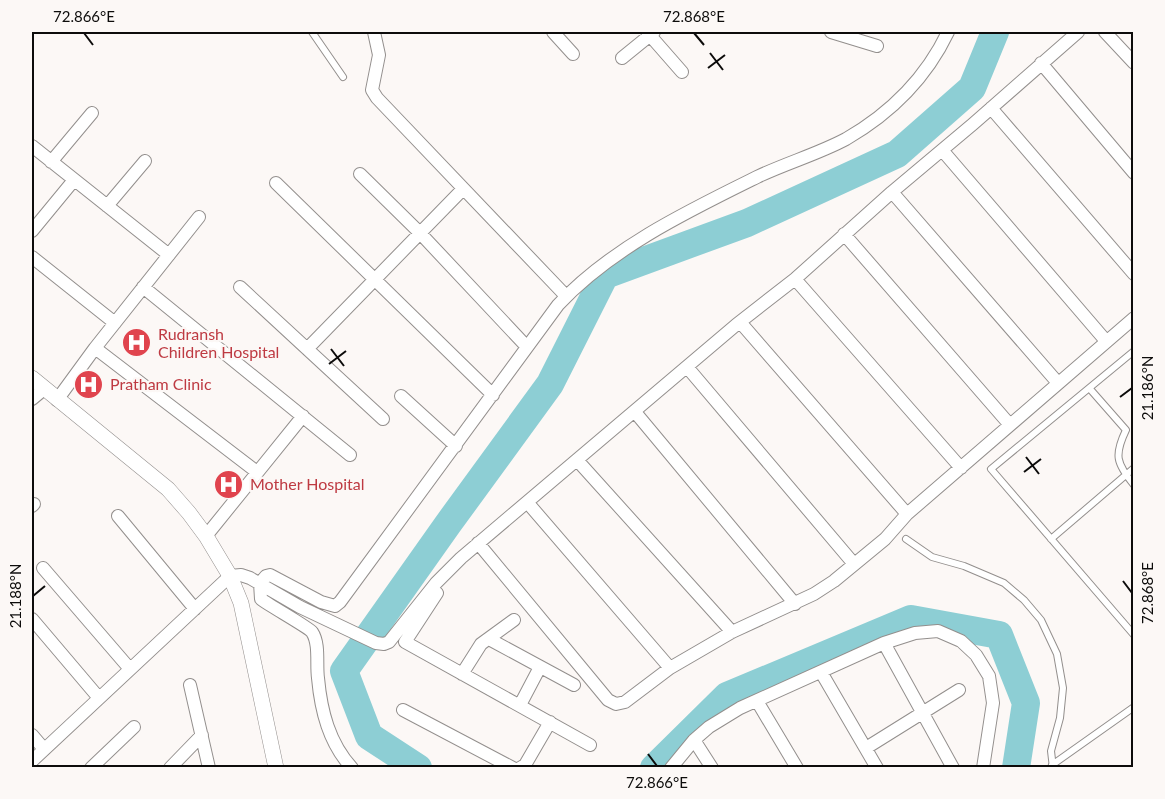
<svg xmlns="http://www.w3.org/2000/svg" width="1165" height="799" viewBox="0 0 1165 799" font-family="Lato,sans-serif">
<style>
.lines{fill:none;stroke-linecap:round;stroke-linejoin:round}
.river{stroke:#8dced4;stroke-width:28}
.service-casing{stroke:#938f8d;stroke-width:8}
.minor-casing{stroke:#938f8d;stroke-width:14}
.tertiary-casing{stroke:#938f8d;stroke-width:16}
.service{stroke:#fff;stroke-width:6}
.minor{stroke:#fff;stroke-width:12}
.tertiary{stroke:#fff;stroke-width:15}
.ticks{fill:none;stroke:#0d0c0b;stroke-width:2}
.labels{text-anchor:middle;stroke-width:4.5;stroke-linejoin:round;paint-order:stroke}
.health-label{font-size:16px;fill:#be3a42;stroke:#fcf8f6;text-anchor:start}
.neatline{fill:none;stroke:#0d0c0b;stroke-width:2}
.ticks-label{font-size:15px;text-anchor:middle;fill:#0d0c0b}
</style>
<rect width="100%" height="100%" fill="#fcf8f6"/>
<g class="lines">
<path class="river" d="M 418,768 L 369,736 L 344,671 L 448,524 L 550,384 L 605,275 L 747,223 L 897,154 L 972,88 L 995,32
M 654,768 L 727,696 L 911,619 L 999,635 L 1026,703 L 1016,768"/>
<defs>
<path id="service" d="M 312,32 L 343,77
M 1134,351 L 991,469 L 1134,635
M 1090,389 L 1126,430 C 1114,455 1116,463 1134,485
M 906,539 L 932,557 L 964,566 L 1004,583 L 1024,600 L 1041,620 L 1057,654 L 1063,688 L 1060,718 L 1051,751 L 1053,768
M 1051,539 L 1134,468
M 1052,765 L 1134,707"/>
<path id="minor" d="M 374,32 L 379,55 L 372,90 L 377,98 L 566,296
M 553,32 L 573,54
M 647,32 L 682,72
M 831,32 L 877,46
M 1105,32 L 1134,63
M 622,58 L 654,32
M 1041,63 L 1134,173
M 991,108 L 1134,274
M 32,146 L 169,255
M 942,150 L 1106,341
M 51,162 L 92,113
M 360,174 L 420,233 L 527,347
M 276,183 L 493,395
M 892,192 L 1058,383
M 107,206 L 145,161
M 32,231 L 74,180
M 844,234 L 1010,425
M 32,257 L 115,323
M 795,279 L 961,468
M 143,287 L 350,455
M 240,287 L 383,419
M 740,322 L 907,514
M 95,348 L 257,472
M 307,349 L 463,189
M 687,367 L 854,564
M 401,396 L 456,446
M 32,399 L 44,389
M 57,400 L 95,348 L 199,217
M 635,412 L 795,604
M 577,460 L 732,632
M 527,502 L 670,668
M 32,506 L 34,504
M 118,516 L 195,609
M 206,536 L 303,416
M 478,543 L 608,700 L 616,704 L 625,702 L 670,668 L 732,632 L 814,594 L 834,581 L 885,539 L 907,514 L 1134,318
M 43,568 L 130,669
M 437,593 L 405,642 L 590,745
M 32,619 L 99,698
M 489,639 L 574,685
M 884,643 L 953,768
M 821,672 L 877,768
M 462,674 L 481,644 L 514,620
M 190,685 L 209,768
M 757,701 L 797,768
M 520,705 L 540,667
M 403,710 L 513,768
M 32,735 L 44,749
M 694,740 L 712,768
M 866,748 L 959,690
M 32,761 L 230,576 L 241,575 L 250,578 L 300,607 L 376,643 L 384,644 L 389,642 L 436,583 L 461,558 L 736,325 L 795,279 L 892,192 L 973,124 L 1078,32
M 91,768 L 134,727
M 170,768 L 202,735
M 352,768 C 329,743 321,711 318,678 C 316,664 320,644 312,632 C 308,627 270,606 261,599 L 260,583 L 266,576 L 270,575 L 321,602 L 335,606 L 340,602 L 558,305 C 611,248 688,211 757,177 C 786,163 818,154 846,139 C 891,113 926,78 948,32
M 520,768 L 525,765 L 550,722
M 671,768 L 694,740 L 709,727 L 740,708 L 884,643 L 915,633 L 938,631 L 961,641 L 976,655 L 989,676 L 993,703 L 983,768"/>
<path id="tertiary" d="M 32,378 L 168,489 L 189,513 L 206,536 L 230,576 L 241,603 L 276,768"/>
</defs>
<use href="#service" class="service-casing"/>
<use href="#minor" class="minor-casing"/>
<use href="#tertiary" class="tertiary-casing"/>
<use href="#service" class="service"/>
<use href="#minor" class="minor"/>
<use href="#tertiary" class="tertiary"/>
</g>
<path class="ticks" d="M 84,33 L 93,45M 694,33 L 704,45M 710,53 L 723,70M 708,68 L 725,55M 331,349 L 344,366M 329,364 L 346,351M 1120,397 L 1132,388M 1026,457 L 1039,474M 1024,472 L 1041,459M 1123,581 L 1132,593M 33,596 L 45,586M 648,754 L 657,766"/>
<defs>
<symbol id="hospital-disc" viewBox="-11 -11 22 22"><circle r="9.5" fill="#e0444e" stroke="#fcf8f6"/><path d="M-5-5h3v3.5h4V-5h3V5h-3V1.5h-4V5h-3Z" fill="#fff"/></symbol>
</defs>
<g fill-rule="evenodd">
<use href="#hospital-disc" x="120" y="326" width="33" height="33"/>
<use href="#hospital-disc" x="72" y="368" width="33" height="33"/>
<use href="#hospital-disc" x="212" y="468" width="33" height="33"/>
</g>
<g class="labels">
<g class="health-label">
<text x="158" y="340">Rudransh<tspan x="158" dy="18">Children Hospital</tspan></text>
<text x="110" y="390">Pratham Clinic</text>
<text x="250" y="490">Mother Hospital</text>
</g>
</g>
<rect width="1165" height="799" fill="none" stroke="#fcf8f6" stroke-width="66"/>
<rect x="33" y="33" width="1099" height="733" class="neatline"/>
<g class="ticks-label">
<text x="84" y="22">72.866°E</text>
<text x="694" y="22">72.868°E</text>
<text transform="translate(1148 388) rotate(-90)" y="5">21.186°N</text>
<text transform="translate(1148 593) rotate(-90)" y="5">72.868°E</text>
<text transform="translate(16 596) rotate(-90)" y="5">21.188°N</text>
<text x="657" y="788">72.866°E</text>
</g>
</svg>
